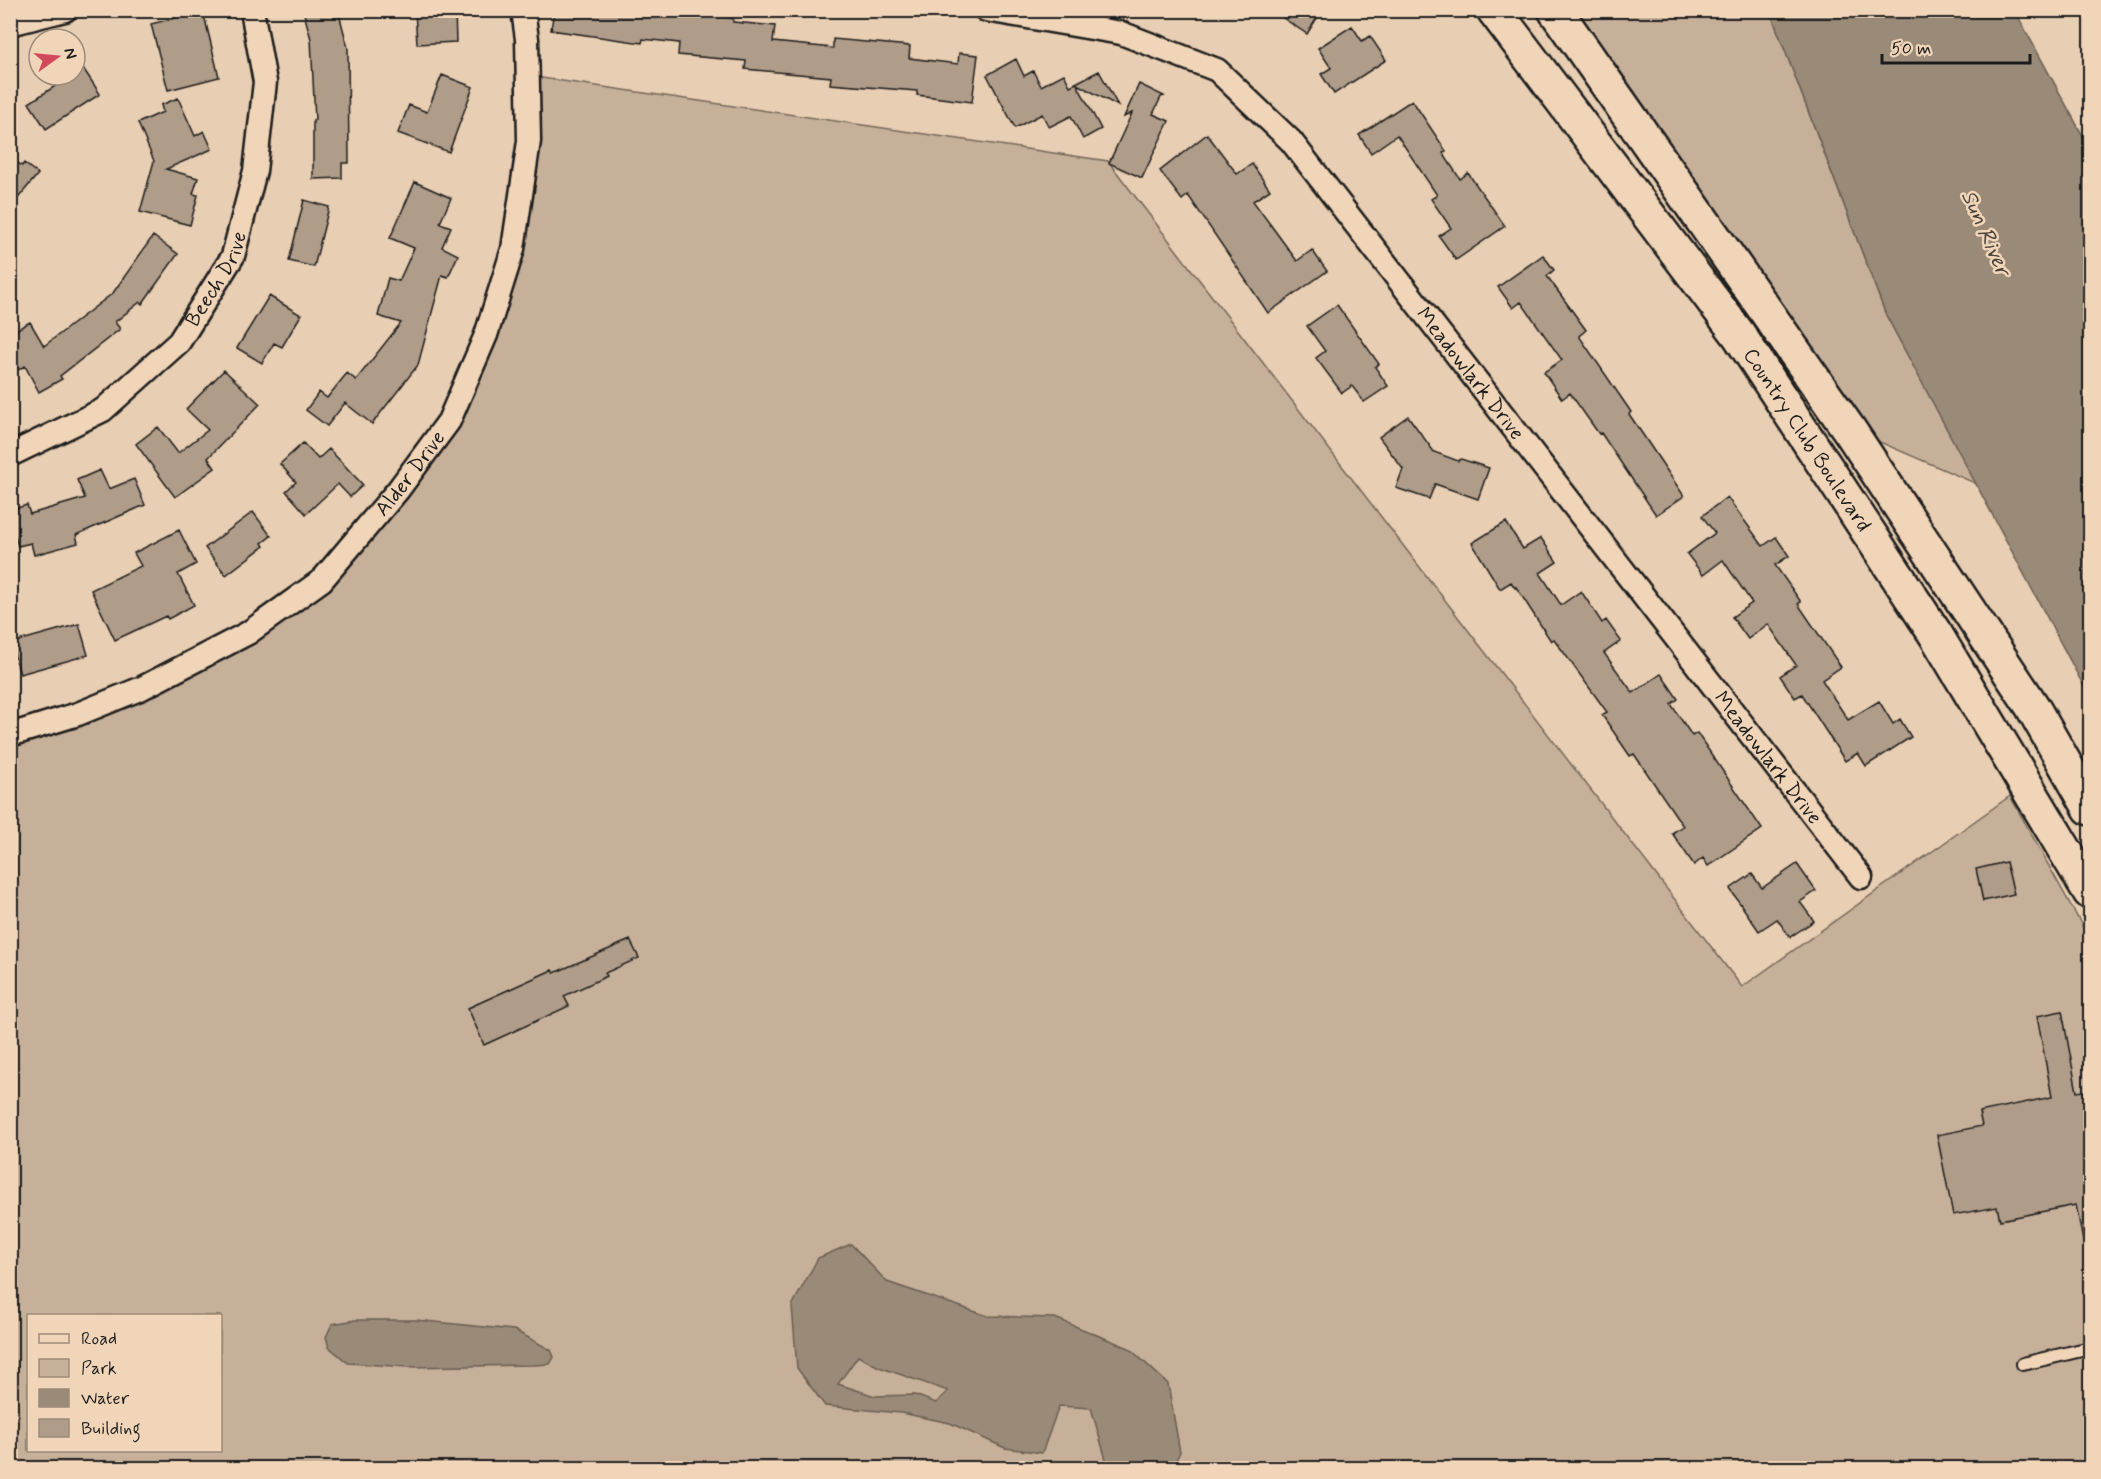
<svg xmlns="http://www.w3.org/2000/svg" width="2101" height="1479" viewBox="0 0 2101 1479" font-family="Mynerve,sans-serif">
<style>
.green{fill:#c7b099;stroke:#72665a;stroke-width:1.5;fill-rule:evenodd}
.water{fill:#9a8a78;stroke:#685e53;stroke-width:1.5;fill-rule:evenodd}
.building{fill:#af9c89;stroke:#1c1c1c;stroke-width:1.5}
.lines{fill:none;stroke-linecap:round;stroke-linejoin:round}
.service-casing{stroke:#1c1c1c;stroke-width:16}
.minor-casing{stroke:#1c1c1c;stroke-width:27}
.trunk-casing{stroke:#1c1c1c;stroke-width:38}
.service{stroke:#f1d5b8;stroke-width:12}
.minor{stroke:#f1d5b8;stroke-width:22}
.trunk{stroke:#f1d5b8;stroke-width:33}
.labels{text-anchor:middle;stroke-width:5;stroke-linejoin:round;paint-order:stroke}
.street-label{font-size:21px;fill:#1c1c1c;stroke:#f1d5b8}
.water-label{font-size:22px;font-style:italic;fill:#48423c;stroke:#f1d5b8}
</style>
<rect width="100%" height="100%" fill="#e8ceb2"/>
<filter id="ink" filterUnits="userSpaceOnUse"><feTurbulence type="fractalNoise" baseFrequency=".0167" numOctaves="2"/><feDisplacementMap in="SourceGraphic" scale="12" xChannelSelector="R" yChannelSelector="G"/><feConvolveMatrix kernelMatrix="1 2 1 2 8 2 1 2 1" color-interpolation-filters="sRGB"/></filter>
<g filter="url(#ink)">
<path class="green" d="M 1566,11 L 1770,11 L 1886,315 L 1977,484 L 1868,437 Z
M 528,76 L 1108,161 L 1742,987 L 2010,796 L 2090,940 L 2090,1468 L 11,1468 L 11,735 L 78,714 L 322,580 L 449,421 L 513,249 ZM 28,1316 L 220,1316 L 220,1450 L 28,1450 Z"/>
<path class="water" d="M 1770,11 L 2015,11 L 2090,149 L 2090,698 L 1886,315 Z
M 851,1244 L 887,1282 L 988,1316 L 1055,1318 L 1129,1348 L 1168,1384 L 1180,1452 L 1172,1468 L 1112,1468 L 1107,1463 L 1091,1408 L 1059,1406 L 1042,1453 L 1005,1448 L 950,1423 L 901,1413 L 825,1406 L 797,1368 L 792,1306 L 818,1258 ZM 858,1356 L 879,1367 L 948,1391 L 936,1403 L 915,1395 L 875,1396 L 838,1384 Z
M 355,1320 L 416,1320 L 514,1330 L 551,1350 L 554,1357 L 550,1364 L 534,1365 L 408,1367 L 348,1363 L 329,1347 L 326,1337 L 332,1324 Z"/>
<path class="building" d="M 303,10 L 338,10 L 348,48 L 349,163 L 342,163 L 342,178 L 313,179 L 313,120 L 315,120 L 311,39 Z
M 415,10 L 455,10 L 456,42 L 417,44 Z
M 554,10 L 649,10 L 733,18 L 733,22 L 775,26 L 773,42 L 833,48 L 833,39 L 910,46 L 909,58 L 958,64 L 959,53 L 978,55 L 972,102 L 917,95 L 917,91 L 830,84 L 831,77 L 745,69 L 746,61 L 678,55 L 679,43 L 643,39 L 642,43 L 551,30 Z
M 1271,10 L 1322,10 L 1307,34 Z
M 203,11 L 219,77 L 168,90 L 151,24 Z
M 1352,26 L 1362,41 L 1370,36 L 1386,60 L 1334,94 L 1321,74 L 1331,68 L 1318,48 Z
M 1016,59 L 1024,76 L 1033,71 L 1041,86 L 1064,74 L 1070,86 L 1099,71 L 1118,106 L 1077,84 L 1101,129 L 1083,139 L 1071,116 L 1049,127 L 1042,114 L 1015,128 L 987,75 Z
M 83,68 L 100,94 L 46,129 L 29,103 L 72,75 L 75,75 L 75,73 Z
M 442,75 L 473,87 L 449,152 L 398,133 L 409,105 L 427,112 Z
M 1139,84 L 1164,96 L 1161,97 L 1153,114 L 1169,121 L 1142,178 L 1109,163 L 1132,113 L 1124,117 Z
M 178,98 L 195,136 L 204,131 L 212,149 L 166,169 L 198,178 L 193,194 L 198,195 L 190,225 L 140,212 L 154,161 L 138,123 L 163,112 L 161,105 Z
M 1412,100 L 1446,151 L 1443,153 L 1460,179 L 1468,173 L 1505,226 L 1456,260 L 1439,236 L 1451,228 L 1431,199 L 1437,195 L 1397,135 L 1371,153 L 1359,135 Z
M 1207,134 L 1237,174 L 1252,164 L 1270,190 L 1253,201 L 1297,261 L 1312,250 L 1327,271 L 1268,313 L 1188,195 L 1182,200 L 1160,171 Z
M 10,157 L 22,166 L 24,163 L 38,174 L 10,208 Z
M 415,182 L 451,198 L 440,223 L 451,227 L 442,247 L 458,255 L 448,277 L 442,275 L 418,365 L 372,424 L 345,403 L 327,426 L 306,410 L 319,392 L 327,398 L 347,373 L 356,380 L 401,323 L 378,316 L 388,278 L 399,281 L 414,248 L 390,238 Z
M 304,200 L 329,207 L 314,267 L 289,261 Z
M 153,236 L 178,254 L 142,304 L 140,302 L 115,322 L 120,329 L 60,376 L 62,379 L 39,392 L 25,366 L 10,374 L 10,333 L 30,322 L 44,346 L 113,293 Z
M 1543,255 L 1554,270 L 1547,276 L 1586,330 L 1579,336 L 1631,412 L 1629,414 L 1684,496 L 1656,515 L 1601,433 L 1599,434 L 1570,393 L 1562,399 L 1544,372 L 1562,360 L 1521,302 L 1513,308 L 1498,287 Z
M 269,296 L 301,315 L 282,347 L 274,343 L 262,363 L 237,348 Z
M 1337,305 L 1379,364 L 1375,367 L 1388,386 L 1364,402 L 1352,386 L 1342,393 L 1316,358 L 1325,351 L 1307,326 Z
M 224,370 L 260,404 L 208,458 L 215,468 L 175,497 L 136,444 L 158,427 L 178,453 L 208,430 L 186,409 Z
M 1408,416 L 1434,452 L 1458,461 L 1461,459 L 1489,468 L 1478,499 L 1435,484 L 1429,499 L 1396,488 L 1403,469 L 1379,437 Z
M 303,443 L 318,459 L 329,449 L 363,485 L 350,497 L 338,484 L 306,514 L 286,491 L 296,482 L 280,464 Z
M 100,470 L 109,489 L 134,479 L 145,505 L 76,535 L 78,543 L 34,555 L 31,543 L 18,546 L 10,520 L 10,510 L 27,505 L 30,514 L 85,498 L 77,480 Z
M 1727,497 L 1763,546 L 1776,537 L 1789,556 L 1775,565 L 1801,602 L 1798,604 L 1841,667 L 1822,680 L 1848,720 L 1879,701 L 1893,724 L 1900,719 L 1911,737 L 1866,766 L 1858,753 L 1845,761 L 1802,694 L 1795,698 L 1780,676 L 1796,665 L 1768,624 L 1748,639 L 1732,617 L 1752,603 L 1723,560 L 1703,575 L 1687,554 L 1715,533 L 1702,516 Z
M 253,512 L 271,536 L 262,543 L 264,546 L 226,575 L 205,548 Z
M 1506,522 L 1523,549 L 1541,538 L 1557,562 L 1540,573 L 1561,605 L 1581,591 L 1602,623 L 1606,620 L 1621,641 L 1604,653 L 1633,693 L 1661,674 L 1678,699 L 1671,704 L 1692,736 L 1697,733 L 1762,829 L 1708,866 L 1703,858 L 1694,865 L 1672,833 L 1683,826 L 1634,754 L 1630,756 L 1602,715 L 1607,712 L 1554,639 L 1551,641 L 1516,587 L 1515,588 L 1511,582 L 1500,589 L 1472,543 Z
M 179,530 L 196,564 L 178,574 L 194,605 L 168,619 L 166,616 L 115,640 L 91,590 L 141,566 L 134,553 Z
M 79,624 L 88,655 L 20,674 L 11,643 Z
M 2006,862 L 2014,894 L 1983,901 L 1976,869 Z
M 1797,864 L 1816,891 L 1800,902 L 1814,921 L 1790,937 L 1777,919 L 1759,931 L 1730,889 L 1752,874 L 1762,888 Z
M 630,940 L 639,958 L 605,973 L 607,976 L 564,996 L 569,1006 L 484,1045 L 468,1008 L 552,970 L 554,973 Z
M 2062,1011 L 2077,1092 L 2091,1090 L 2091,1240 L 2083,1241 L 2076,1205 L 2000,1220 L 1997,1207 L 1953,1215 L 1937,1135 L 1982,1126 L 1979,1112 L 2052,1097 L 2037,1016 Z"/>
<g class="lines">
<defs>
<path id="service" d="M 2023,1364 L 2090,1348"/>
<g id="minor">
<path id="s1" d="M 986,10 L 1121,33 L 1217,70 L 1291,141 L 1861,877"/>
<path d="M 10,24 L 65,10"/>
<path id="s2" d="M 10,455 L 103,410 L 179,342 L 233,256 L 255,171 L 265,82 L 252,10"/>
<path id="s3" d="M 10,735 L 78,714 L 142,688 L 248,633 L 322,580 L 398,490 L 449,421 L 486,335 L 513,249 L 529,141 L 527,39 L 523,10"/>
</g>
<g id="trunk">
<path id="s4" d="M 1494,10 L 1739,335 L 1936,635 L 2090,892"/>
<path d="M 1555,10 L 1850,431 L 2032,706 L 2090,808"/>
</g>
</defs>
<use href="#service" class="service-casing"/>
<use href="#minor" class="minor-casing"/>
<use href="#trunk" class="trunk-casing"/>
<use href="#service" class="service"/>
<use href="#minor" class="minor"/>
<use href="#trunk" class="trunk"/>
</g>
</g>
<g class="labels">
<g class="street-label">
<text dy="7" stroke="none"><textPath href="#s2" startOffset="279">Beech Drive</textPath></text>
<text dy="7" stroke="none"><textPath href="#s1" startOffset="636">Meadowlark Drive</textPath></text>
<text dy="7" stroke="none"><textPath href="#s4" startOffset="532">Country Club Boulevard</textPath></text>
<text dy="7" stroke="none"><textPath href="#s3" startOffset="489">Alder Drive</textPath></text>
<text dy="7" stroke="none"><textPath href="#s1" startOffset="1122">Meadowlark Drive</textPath></text>
</g>
<g class="water-label">
<text transform="translate(1987 232) rotate(66)" y="8">Sun River</text>
</g>
</g>
<rect width="2101" height="1479" fill="none" stroke="#f1d5b8" stroke-width="36"/>
<rect x="18" y="18" width="2065" height="1443" fill="none" stroke="#1c1c1c" stroke-width="2" filter="url(#ink)"/>
<rect x="27" y="1314" width="195" height="138" fill="#f1d5b8" stroke="#9c8b7a" stroke-width="1.5"/>
<rect x="39" y="1334" width="30" height="9" fill="#f1d5b8" stroke="#9c8b7a" stroke-width="1.5"/>
<text x="81" y="1344" font-size="18" fill="#1c1c1c">Road</text>
<rect x="39" y="1359" width="30" height="18" fill="#c7b099" stroke="#9c8b7a" stroke-width="1.5"/>
<text x="81" y="1374" font-size="18" fill="#1c1c1c">Park</text>
<rect x="39" y="1389" width="30" height="18" fill="#9a8a78" stroke="#9c8b7a" stroke-width="1.5"/>
<text x="81" y="1404" font-size="18" fill="#1c1c1c">Water</text>
<rect x="39" y="1419" width="30" height="18" fill="#af9c89" stroke="#9c8b7a" stroke-width="1.5"/>
<text x="81" y="1434" font-size="18" fill="#1c1c1c">Building</text>
<g transform="translate(57 57) rotate(75)"><circle r="28" fill="#f1d5b8" stroke="#9c8b7a" stroke-width="1.5"/>
<path d="M0-4.5L10 22L0 15L-10 22Z" fill="#d1495b"/>
<text y="-9" font-size="16" font-weight="bold" text-anchor="middle" fill="#1c1c1c">N</text>
</g>
<path d="M1882 54v9h148v-9" fill="none" stroke="#1c1c1c" stroke-width="3"/>
<text x="1891" y="54" font-size="18" fill="#1c1c1c" stroke="#f1d5b8" stroke-width="4.5" paint-order="stroke">50 m</text>
</svg>
